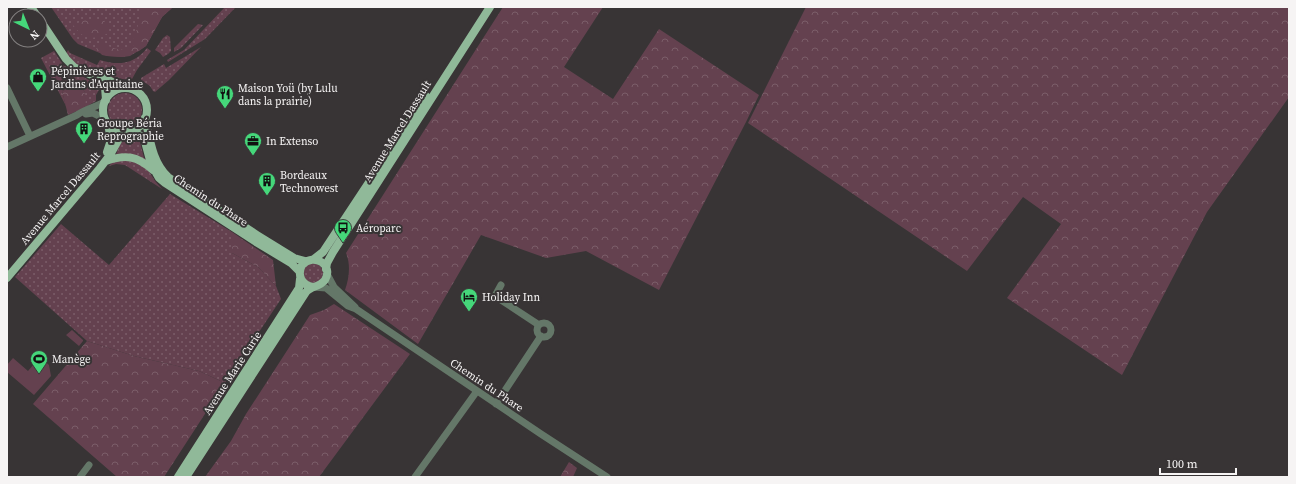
<svg xmlns="http://www.w3.org/2000/svg" width="1296" height="484" viewBox="0 0 1296 484" font-family="'Source Serif 4',serif">
<style>
.grass{fill:url(#grass-dots)}
.forest{fill:url(#forest-crowns)}
.garden{fill:#64414f}
.lines{fill:none;stroke-linecap:round;stroke-linejoin:round}
.minor{stroke:#647768;stroke-width:7}
.major{stroke:#90b999;stroke-width:8}
.labels{text-anchor:middle;stroke-width:4;stroke-linejoin:round;paint-order:stroke}
.poi-label{font-size:11px;fill:#f6f4f4;stroke:#383435;text-anchor:start}
.street-label{font-size:11px;fill:#f6f4f4;stroke:#383435}
</style>
<defs>
<pattern id="grass-dots" width="8" height="8" patternUnits="userSpaceOnUse"><rect width="8" height="8" fill="#64414f"/><path d="M2 2h.1M6 6h.1" fill="none" stroke="#7b5d69" stroke-width="1.8" stroke-linecap="round"/></pattern>
<pattern id="forest-crowns" width="20" height="18" patternUnits="userSpaceOnUse"><rect width="20" height="18" fill="#64414f"/><path d="M2 6a3 3 0 1 1 6 0M12 15a3 3 0 1 1 6 0" fill="none" stroke="#7b5d69"/></pattern>
</defs>
<rect width="100%" height="100%" fill="#383435"/>
<path class="grass" d="M 51,7 L 173,7 L 162,17 L 146,46 L 130,56 L 123,57 L 107,56 L 78,44 L 73,39 Z
M 225,7 L 236,7 L 205,39 L 168,62 L 167,60 L 184,50 Z
M 198,24 L 203,25 L 181,48 L 174,52 L 174,48 Z
M 167,35 L 170,37 L 171,51 L 168,54 L 163,57 L 160,53 L 155,50 L 163,38 Z
M 201,47 L 169,80 L 155,92 L 153,91 L 150,86 L 141,80 L 141,78 L 164,64 L 166,68 Z
M 147,48 L 151,51 L 137,70 L 132,79 C 125,79 121,80 115,77 L 110,79 L 75,64 L 66,54 L 68,50 L 70,53 L 97,65 L 100,60 C 118,66 135,64 147,48 Z
M 54,51 L 63,65 L 99,86 L 100,88 L 96,95 L 96,101 L 84,108 C 86,99 86,88 78,82 L 70,88 L 62,91 L 66,106 L 41,58 Z
M108 110a17 17 0 1 1 34 0a17 17 0 1 1-34 0Z
M 132,135 L 136,137 L 140,142 L 144,158 L 145,158 L 146,162 L 116,155 C 119,146 122,137 132,135 Z
M 127,158 L 147,168 L 155,181 L 162,189 L 125,165 L 116,164 L 109,166 L 114,160 Z
M 170,194 L 232,232 L 232,253 L 258,267 L 276,286 L 281,299 L 225,383 L 199,371 L 134,356 L 87,341 L 15,277 L 61,224 L 109,265 Z
M303 273a10 10 0 1 1 20 0a10 10 0 1 1-20 0Z"/>
<path class="forest" d="M 140,7 L 173,7 L 162,17 L 146,46 L 139,51 L 123,57 L 107,56 L 102,55 L 96,48 L 99,43 L 120,50 L 134,45 L 134,40 L 131,35 L 137,30 L 141,10 Z
M 503,7 L 603,7 L 564,67 L 613,99 L 659,29 L 759,95 L 746,122 L 659,290 L 586,251 L 546,258 L 481,235 L 418,344 L 345,290 C 349,279 351,265 346,253 Z
M 806,7 L 1289,7 L 1289,97 L 1207,212 L 1122,375 L 1007,298 L 1061,224 L 1023,197 L 967,271 L 748,123 Z
M 85,20 L 104,20 L 108,27 L 109,33 C 92,40 85,41 73,25 Z
M 78,82 C 85,88 88,100 84,108 L 68,115 L 62,91 L 70,88 Z
M 232,232 L 273,260 L 276,286 L 258,267 L 232,253 Z
M 334,304 L 410,354 L 319,477 L 205,477 L 231,441 L 246,414 L 310,315 L 324,310 Z
M 87,341 L 134,356 L 199,371 L 225,383 L 164,477 L 117,477 L 33,404 Z
M 569,462 L 577,468 L 573,477 L 560,477 Z"/>
<path class="garden" d="M 72,330 L 83,340 L 83,341 L 79,346 L 66,335 Z
M 40,357 L 49,365 L 51,376 L 34,395 L 7,372 L 7,365 L 13,358 L 28,371 Z"/>
<g class="lines">
<path class="minor" d="M 7,88 L 30,136
M 86,114 L 93,113 L 105,119
M 7,147 L 77,115 C 83,110 97,106 105,102
M 327,274 L 334,287 L 355,307
M 501,285 L 495,296 L 539,325
M 313,287 L 326,288 L 348,306 L 356,309 L 541,434 L 607,477
M537 330a7 7 0 1 1 14 0a7 7 0 1 1-14 0Z
M 496,404 L 541,336
M 80,477 L 89,465
M 415,477 L 477,391"/>
<path class="major" d="M 31,7 L 37,16
M 40,20 L 66,59 L 74,67 L 89,74 L 105,78 L 123,88
M 96,77 L 105,87 L 106,100
M103 110a22 22 0 1 1 44 0a22 22 0 1 1-44 0Z
M 145,118 C 150,139 152,162 168,177 L 257,235 L 294,258 L 305,261
M 130,131 L 139,135 L 144,138 L 151,164 L 159,178 L 165,183 L 256,242 L 291,263 L 299,271
M 107,152 L 111,140 L 108,124
M 106,161 C 126,154 137,156 153,170
M 314,259 L 323,252 L 426,96
M 326,269 L 327,263 L 333,252 L 490,7
M 7,278 L 100,168 L 110,155 L 120,137 L 127,132
M 178,477 L 299,288 L 300,279
M 186,477 L 306,292 C 311,286 320,287 325,280 C 334,265 314,252 302,265 C 297,275 301,285 313,287"/>
</g>
<defs>
<symbol id="shop-pin" viewBox="-11 -11 22 30"><path d="M0 17L-7.5 6A9.5 9.5 0 1 1 7.5 6Z" fill="#45d77a" stroke="#383435"/><path d="M-5-2.5h2.3a2.7 3.5 0 0 1 5.4 0H5L5.5 6h-11ZM-1.5-2.5h3a1.5 2.3 0 0 0-3 0Z" fill="#111"/></symbol>
<symbol id="restaurant-pin" viewBox="-11 -11 22 30"><path d="M0 17L-7.5 6A9.5 9.5 0 1 1 7.5 6Z" fill="#45d77a" stroke="#383435"/><path d="M-5-6h1v4h1v-4h1v4h1v-4h1v5L-1.5 .5V6h-2V.5L-5-1ZM5-6V6H3V1.5H1.5Q1.5-4 5-6Z" fill="#111"/></symbol>
<symbol id="building-pin" viewBox="-11 -11 22 30"><path d="M0 17L-7.5 6A9.5 9.5 0 1 1 7.5 6Z" fill="#45d77a" stroke="#383435"/><path d="M-4-6H4V6H1V3H-1V6H-4ZM-2.5-4.3h1.7v1.8h-1.7ZM.8-4.3h1.7v1.8H.8ZM-2.5-1h1.7V.8h-1.7ZM.8-1h1.7V.8H.8Z" fill="#111"/></symbol>
<symbol id="office-pin" viewBox="-11 -11 22 30"><path d="M0 17L-7.5 6A9.5 9.5 0 1 1 7.5 6Z" fill="#45d77a" stroke="#383435"/><path d="M-6-3h4V-5.5h4V-3h4V5H-6ZM-1-4.5V-3h2v-1.5ZM-6 0V1H6V0Z" fill="#111"/></symbol>
<symbol id="bus-pin" viewBox="-11 -11 22 30"><path d="M0 17L-7.5 6A9.5 9.5 0 1 1 7.5 6Z" fill="#45d77a" stroke="#383435"/><path d="M-5-6H5V4H4V6H2V4H-2V6H-4V4H-5ZM-3.5-4V0h7V-4ZM-3.5 1.2v1.5H-2V1.2ZM2 1.2v1.5H3.5V1.2Z" fill="#111"/></symbol>
<symbol id="hotel-pin" viewBox="-11 -11 22 30"><path d="M0 17L-7.5 6A9.5 9.5 0 1 1 7.5 6Z" fill="#45d77a" stroke="#383435"/><path d="M-6-4.5h1.5V1H6V5H4.5V3h-9V5H-6ZM-4 0a1.8 1.8 0 1 1 3.6 0ZM.5 0V-2.5h3Q6-2.5 6 0Z" fill="#111"/></symbol>
<symbol id="stadium-pin" viewBox="-11 -11 22 30"><path d="M0 17L-7.5 6A9.5 9.5 0 1 1 7.5 6Z" fill="#45d77a" stroke="#383435"/><path d="M0-5a6.5 5 0 1 0 0 10a6.5 5 0 1 0 0-10ZM-3.5-1.8h7v3.6h-7Z" fill="#111"/></symbol>
</defs>
<g fill-rule="evenodd">
<use href="#shop-pin" x="28" y="67" width="20" height="27"/>
<use href="#restaurant-pin" x="215" y="84" width="20" height="27"/>
<use href="#building-pin" x="74" y="119" width="20" height="27"/>
<use href="#office-pin" x="243" y="131" width="20" height="27"/>
<use href="#building-pin" x="257" y="171" width="20" height="27"/>
<use href="#bus-pin" x="333" y="218" width="20" height="27"/>
<use href="#hotel-pin" x="459" y="287" width="20" height="27"/>
<use href="#stadium-pin" x="29" y="349" width="20" height="27"/>
</g>
<g class="labels">
<g class="poi-label">
<text x="51" y="75">Pépinières et<tspan x="51" dy="13">Jardins d'Aquitaine</tspan></text>
<text x="238" y="92">Maison Yoü (by Lulu<tspan x="238" dy="13">dans la prairie)</tspan></text>
<text x="97" y="127">Groupe Béria<tspan x="97" dy="13">Reprographie</tspan></text>
<text x="266" y="145">In Extenso</text>
<text x="280" y="179">Bordeaux<tspan x="280" dy="13">Technowest</tspan></text>
<text x="356" y="232">Aéroparc</text>
<text x="482" y="301">Holiday Inn</text>
<text x="52" y="363">Manège</text>
</g>
<g class="street-label">
<text transform="translate(397 131) rotate(-58)" y="4">Avenue Marcel Dassault</text>
<text transform="translate(60 198) rotate(-50)" y="4">Avenue Marcel Dassault</text>
<text transform="translate(211 200) rotate(33)" y="4">Chemin du Phare</text>
<text transform="translate(232 373) rotate(-57)" y="4">Avenue Marie Curie</text>
<text transform="translate(487 385) rotate(34)" y="4">Chemin du Phare</text>
</g>
</g>
<rect width="1296" height="484" fill="none" stroke="#f6f4f4" stroke-width="16"/>
<g transform="translate(28 28) rotate(137)"><circle r="19" fill="#383435" stroke="#848181"/>
<path d="M0-3L7 15L0 10L-7 15Z" fill="#45d77a"/>
<text y="-6" font-size="11" font-weight="bold" text-anchor="middle" fill="#f6f4f4">N</text>
</g>
<path d="M1160 468v6h76v-6" fill="none" stroke="#f6f4f4" stroke-width="2"/>
<text x="1166" y="468" font-size="12" fill="#f6f4f4" stroke="#383435" stroke-width="3" paint-order="stroke">100 m</text>
</svg>
